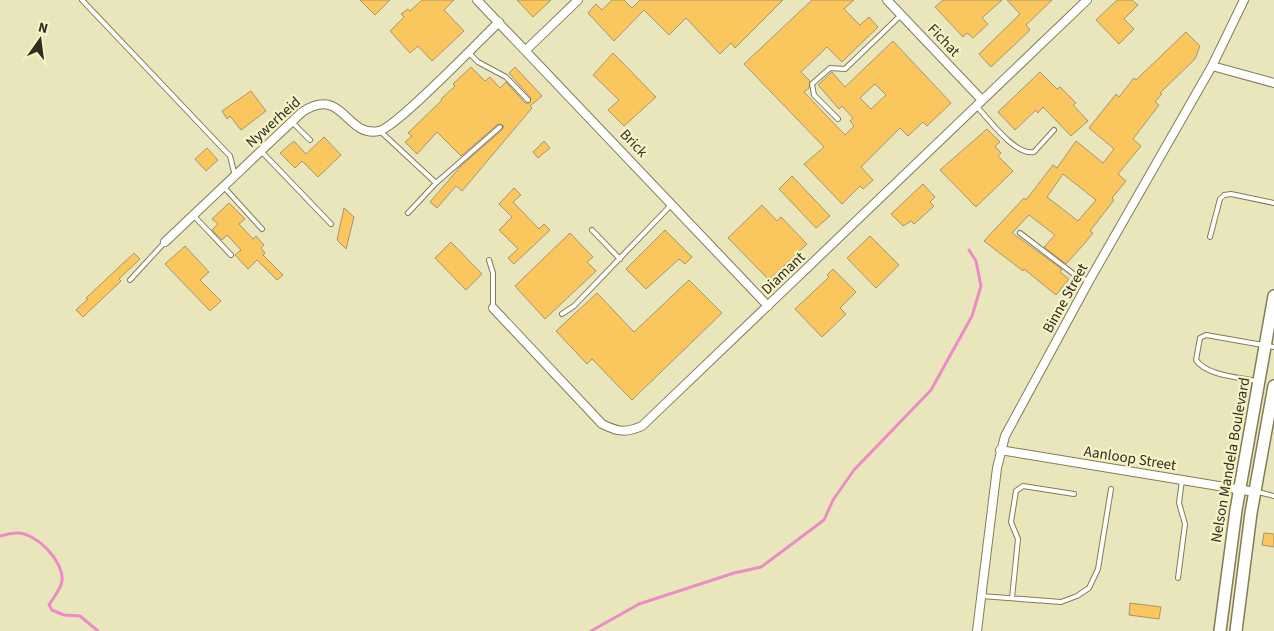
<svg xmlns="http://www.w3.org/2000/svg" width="1274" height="631" viewBox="0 0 1274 631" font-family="'Source Sans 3',sans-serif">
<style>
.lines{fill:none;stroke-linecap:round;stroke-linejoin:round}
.stream{stroke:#ec8cc6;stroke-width:3}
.building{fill:#f9c75e;stroke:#a89570;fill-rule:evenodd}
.lane-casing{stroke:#817d56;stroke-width:6}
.street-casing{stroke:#817d56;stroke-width:10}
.secondary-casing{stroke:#817d56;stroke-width:14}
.lane{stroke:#fff;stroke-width:4}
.street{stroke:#fff;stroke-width:8}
.secondary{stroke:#fff;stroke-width:11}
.labels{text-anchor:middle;stroke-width:4.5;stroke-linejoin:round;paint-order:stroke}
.street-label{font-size:15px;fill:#2f2d1d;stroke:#f7f3c9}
</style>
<rect width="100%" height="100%" fill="#eae6bc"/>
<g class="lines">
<path class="stream" d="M 0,536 C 5,535 11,533 16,533 C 36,532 64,561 62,581 C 61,589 53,598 49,605 L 52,610 L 64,615 L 80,616 L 98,631
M 591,631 L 639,604 L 734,573 L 761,567 L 824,520 L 833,500 L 854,470 L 931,390 L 972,316 L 981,286 L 976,261 L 969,250"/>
</g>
<path class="building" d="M 360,0 L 390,0 L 375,15 Z
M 422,0 L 454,0 L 444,10 L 464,31 L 432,61 L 418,46 L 410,53 L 390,31 L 404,17 L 401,14 L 408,9 L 410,11 Z
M 517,0 L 551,0 L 533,17 Z
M 612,0 L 624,0 L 632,8 L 640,0 L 783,0 L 735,48 L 731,43 L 720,54 L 686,18 L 669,35 L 644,10 L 614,41 L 588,13 L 596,4 L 602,10 Z
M 812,0 L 854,0 L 844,9 L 860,25 L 869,17 L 878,27 L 842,62 L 827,47 L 801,72 L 810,81 L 809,88 L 804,92 L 845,135 L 854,126 L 850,121 L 853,118 L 842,106 L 839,109 L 818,85 L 832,72 L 845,87 L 893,41 L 951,103 L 927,126 L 923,122 L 908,136 L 900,128 L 861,167 L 873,180 L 863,189 L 860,186 L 842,204 L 804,164 L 824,147 L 744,64 ZM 875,84 L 886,95 L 871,109 L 860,98 Z
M 943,0 L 1002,0 L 982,18 L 988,24 L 973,38 L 967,33 L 963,37 L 935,7 Z
M 1007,0 L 1052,0 L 1026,25 L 1030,30 L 991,67 L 979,54 L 1020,14 Z
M 1117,0 L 1132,0 L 1138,5 L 1124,19 L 1134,29 L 1119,44 L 1096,20 Z
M 1186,32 L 1200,46 L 1195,59 L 1160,93 L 1162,94 L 1155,102 L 1159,105 L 1133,139 L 1141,146 L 1118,174 L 1126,181 L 1112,198 L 1114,200 L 1090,231 L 1093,233 L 1084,244 L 1066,264 L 1044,247 L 1055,235 L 1029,215 L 1012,233 L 1062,269 L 1060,272 L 1069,279 L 1056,295 L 1024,269 L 1023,271 L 984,241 L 1024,198 L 1026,200 L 1053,165 L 1057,168 L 1076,141 L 1103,163 L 1114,149 L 1089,128 L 1116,94 L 1119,97 L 1134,78 L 1136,80 ZM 1063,174 L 1096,200 L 1078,221 L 1047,197 Z
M 613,53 L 656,97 L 624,126 L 608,110 L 619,100 L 593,75 Z
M 471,67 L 485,81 L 490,77 L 500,88 L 506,82 L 525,103 L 529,103 L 531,98 L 509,73 L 515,67 L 542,96 L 530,106 L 532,108 L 462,191 L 456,186 L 437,208 L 430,202 L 461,166 L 502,130 L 504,126 L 498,124 L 461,156 L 437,132 L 417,154 L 405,142 L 412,136 L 408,133 L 442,100 L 441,99 L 455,86 L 453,84 Z
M 1040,72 L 1057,89 L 1060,87 L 1076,103 L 1073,105 L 1088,121 L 1071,136 L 1043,107 L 1038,113 L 1036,110 L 1015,130 L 998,112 Z
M 251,91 L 266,111 L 241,130 L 230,116 L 227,119 L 222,111 Z
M 987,129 L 1000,142 L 995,146 L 1001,153 L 998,156 L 1013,171 L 976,207 L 940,170 Z
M 324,137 L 341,155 L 318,177 L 302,161 L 295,168 L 280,153 L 294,141 L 306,154 Z
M 544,141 L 550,148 L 538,158 L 533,152 Z
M 207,148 L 218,160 L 206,171 L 195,159 Z
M 792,176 L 830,216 L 816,228 L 779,189 Z
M 923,184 L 935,197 L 930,202 L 934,206 L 914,224 L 911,221 L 903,226 L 891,214 Z
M 514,188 L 521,195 L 513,202 L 539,229 L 544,224 L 550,230 L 514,264 L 508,258 L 518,249 L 499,230 L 512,217 L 499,204 Z
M 229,203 L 245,219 L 239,224 L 253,239 L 256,236 L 264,245 L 261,248 L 265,253 L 263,255 L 283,275 L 277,280 L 257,260 L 248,269 L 235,255 L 241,250 L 227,235 L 222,240 L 212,230 L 218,224 L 212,219 Z
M 762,205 L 777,221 L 781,217 L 807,244 L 769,280 L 728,238 Z
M 344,208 L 354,217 L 346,249 L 337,240 Z
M 665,230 L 692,257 L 685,264 L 679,259 L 646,289 L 626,269 Z
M 570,233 L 593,257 L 587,262 L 596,271 L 545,319 L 515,286 Z
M 870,236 L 899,265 L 876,288 L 847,258 Z
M 451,242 L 482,274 L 466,290 L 435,258 Z
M 185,246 L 209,272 L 200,280 L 221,301 L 210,311 L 165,264 Z
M 134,253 L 140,259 L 119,279 L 121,281 L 83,317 L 76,310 L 88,299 L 86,298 Z
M 833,269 L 856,292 L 840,308 L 846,314 L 822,337 L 795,309 L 829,277 L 827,275 Z
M 689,280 L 722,313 L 632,400 L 592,359 L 587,364 L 556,331 L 597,293 L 634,332 Z
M 1264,533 L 1274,534 L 1274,547 L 1262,545 Z
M 1130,603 L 1161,607 L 1159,619 L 1129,615 Z"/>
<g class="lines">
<defs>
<path id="lane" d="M 82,0 L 230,156 L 235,176
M 468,52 L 478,62 L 506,77 L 528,100
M 977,107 C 989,119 1015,156 1034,152 L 1054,130
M 838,119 L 814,95 L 812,84 L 830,68 L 845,69 L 901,15
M 292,122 L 310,140
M 380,131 L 436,183
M 261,151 L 331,224
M 223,186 L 262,229
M 408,213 L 436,183 L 500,127
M 193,215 L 231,255
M 592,230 L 620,259
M 1020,233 L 1075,275 L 1089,281
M 1210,237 L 1220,199 L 1224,195 L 1231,194 L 1274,203
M 489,260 L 493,273 L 493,307
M 130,280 L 165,242
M 562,314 L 574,306 L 671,205
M 1256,381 C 1239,377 1207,376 1196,360 L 1200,338 L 1206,335 L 1274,347
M 1258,492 L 1274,496
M 1178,578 L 1185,524 L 1179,503 L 1182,480
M 981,596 L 1061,602 L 1077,596 L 1089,588 L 1098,569 L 1111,489
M 1012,598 L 1018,539 L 1011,522 L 1016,491 L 1023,486 L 1074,494"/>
<path id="street" d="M 477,0 L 768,306
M 887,0 L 981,99
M 526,50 L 578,0
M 1212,66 L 1274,83
M 165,242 L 302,112 C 344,85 345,138 379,131 C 397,127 480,40 499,22
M 493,308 L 602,424 C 618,432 626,433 642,426 L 1087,0
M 1000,450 L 1255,492
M 977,631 L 997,468 L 1005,436 L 1089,281 L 1212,66 L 1244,0"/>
<path id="secondary" d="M 1220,631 L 1236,510 L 1274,296
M 1236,631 L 1251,513 L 1274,386"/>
</defs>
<use href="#lane" class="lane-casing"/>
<use href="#street" class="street-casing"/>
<use href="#secondary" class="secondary-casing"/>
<use href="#lane" class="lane"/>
<use href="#street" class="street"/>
<use href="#secondary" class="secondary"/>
</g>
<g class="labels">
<g class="street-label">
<text transform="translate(944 40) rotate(46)" y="5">Fichat</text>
<text transform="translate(273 122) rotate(-42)" y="5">Nywerheid</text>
<text transform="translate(634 143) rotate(46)" y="5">Brick</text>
<text transform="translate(783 273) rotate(-44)" y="5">Diamant</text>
<text transform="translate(1065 298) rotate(-61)" y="5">Binne Street</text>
<text transform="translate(1130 458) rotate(9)" y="5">Aanloop Street</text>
<text transform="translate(1230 460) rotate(-80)" y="5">Nelson Mandela Boulevard</text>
</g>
</g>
<g transform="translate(40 40) rotate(14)" stroke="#f7f3c9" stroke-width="4" paint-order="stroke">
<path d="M0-4L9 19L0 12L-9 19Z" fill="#2f2d1d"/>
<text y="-8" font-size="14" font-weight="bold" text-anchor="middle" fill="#2f2d1d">N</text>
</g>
</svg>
